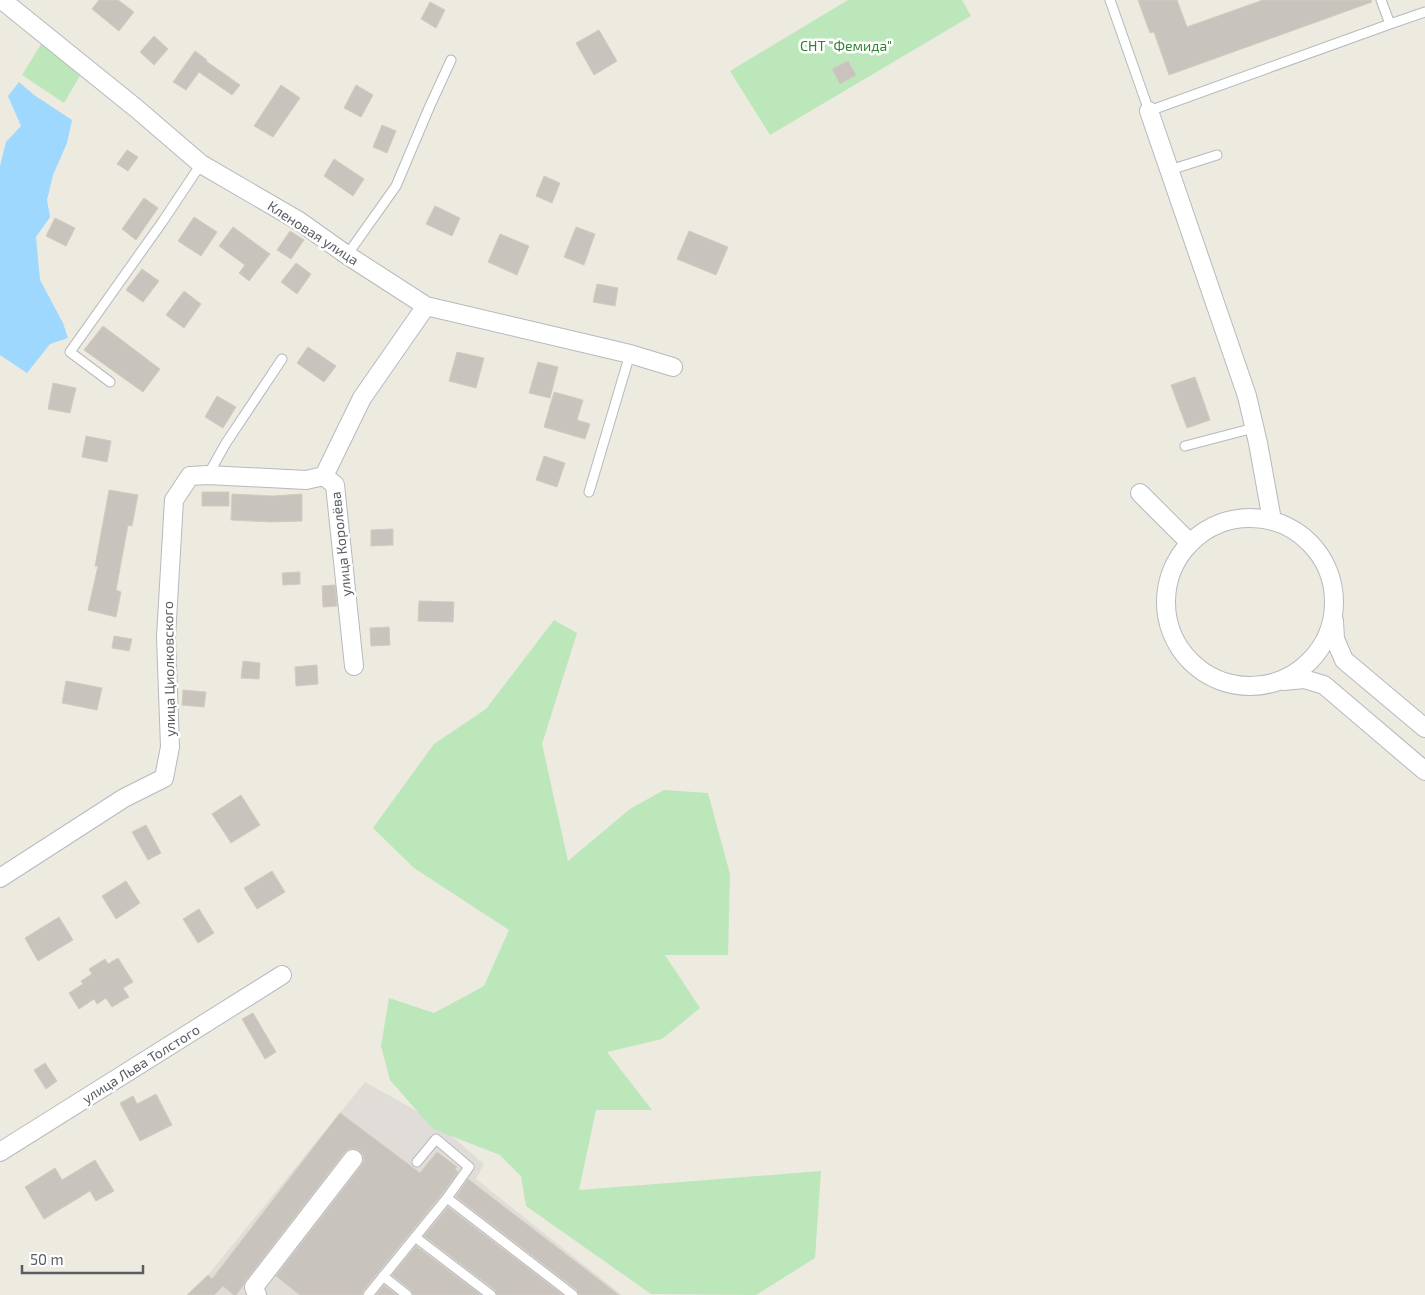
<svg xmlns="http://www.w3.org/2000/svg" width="1425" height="1295" viewBox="0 0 1425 1295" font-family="'Exo 2',sans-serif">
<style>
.industrial{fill:#e0ddd8}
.green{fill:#bbe7ba}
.water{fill:#9ed8ff}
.building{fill:#c8c4bd;stroke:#d2cbbe}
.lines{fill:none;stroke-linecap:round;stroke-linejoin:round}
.service-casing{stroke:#b6b9be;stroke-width:11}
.minor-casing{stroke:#b6b9be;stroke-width:20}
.service{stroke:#fff;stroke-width:9}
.minor{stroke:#fff;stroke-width:18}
.labels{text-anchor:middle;stroke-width:5;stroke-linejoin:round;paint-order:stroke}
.park-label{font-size:14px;fill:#2e842f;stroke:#fff}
.street-label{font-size:14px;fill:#595d62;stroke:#fff}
</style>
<rect width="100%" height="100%" fill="#edeae0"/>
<path class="industrial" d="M 365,1082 L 433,1120 L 484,1164 L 476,1179 L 622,1295 L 187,1295 L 208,1275 Z"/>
<path class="green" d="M 848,0 L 962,0 L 971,16 L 770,135 L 730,71 Z
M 43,41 L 81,74 L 64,103 L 22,75 Z
M 554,620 L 577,633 L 542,744 L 568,861 L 630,809 L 664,790 L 708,793 L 730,874 L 728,955 L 665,955 L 700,1008 L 662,1039 L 607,1052 L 652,1110 L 596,1110 L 579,1190 L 821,1171 L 815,1258 L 756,1295 L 651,1294 L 526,1206 L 521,1176 L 500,1155 L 433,1129 L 390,1080 L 381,1046 L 389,998 L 434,1013 L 484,986 L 509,930 L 414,868 L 373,828 L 434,744 L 486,709 Z"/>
<path class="water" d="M 19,82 L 34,95 L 72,120 L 67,143 L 53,175 L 47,200 L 50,217 L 36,237 L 40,280 L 63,323 L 68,338 L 50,344 L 27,373 L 0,355 L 0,166 L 6,142 L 21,126 L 8,96 Z"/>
<path class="building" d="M 99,0 L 118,0 L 134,12 L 119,31 L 92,9 Z
M 1138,0 L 1177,0 L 1187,27 L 1263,0 L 1371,0 L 1372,2 L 1169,75 L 1154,32 L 1150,33 Z
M 430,2 L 445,10 L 436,28 L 421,19 Z
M 599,30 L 617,61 L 594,75 L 576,43 Z
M 154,36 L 168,49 L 154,65 L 140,52 Z
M 195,51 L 207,60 L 206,61 L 240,85 L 232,95 L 199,72 L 186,90 L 173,82 Z
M 848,61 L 856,75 L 840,84 L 832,69 Z
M 281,85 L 300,98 L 273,137 L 254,126 Z
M 356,85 L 373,95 L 361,117 L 344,108 Z
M 382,125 L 396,131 L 387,153 L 373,147 Z
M 127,150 L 138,157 L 128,171 L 117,164 Z
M 334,159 L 364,179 L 353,196 L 324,176 Z
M 544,176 L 560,183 L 552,203 L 536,196 Z
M 144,198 L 158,208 L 136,240 L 122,229 Z
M 435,206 L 460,218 L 452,236 L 426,224 Z
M 194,217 L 217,232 L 201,256 L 178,241 Z
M 55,218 L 75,228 L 66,246 L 46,236 Z
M 233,227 L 270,254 L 249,281 L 239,273 L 245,265 L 219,246 Z
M 576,227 L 595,234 L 584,265 L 564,257 Z
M 290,231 L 304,240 L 291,259 L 277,250 Z
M 689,231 L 728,247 L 716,275 L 677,259 Z
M 500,234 L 529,246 L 517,275 L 488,262 Z
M 296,263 L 311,274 L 297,294 L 281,282 Z
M 142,269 L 159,281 L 143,302 L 126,290 Z
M 597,284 L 618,288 L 615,306 L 593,302 Z
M 184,291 L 201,304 L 184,328 L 166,315 Z
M 103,326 L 160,369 L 143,392 L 84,350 Z
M 308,347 L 336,366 L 324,382 L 297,363 Z
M 457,352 L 484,358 L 476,388 L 449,381 Z
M 538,362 L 558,367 L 550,398 L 529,393 Z
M 1195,377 L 1210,420 L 1187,428 L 1171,385 Z
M 53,383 L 76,388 L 70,413 L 48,409 Z
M 554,392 L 583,400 L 577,420 L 590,424 L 585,439 L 544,427 Z
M 217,396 L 236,407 L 223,428 L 205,417 Z
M 86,436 L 111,441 L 107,462 L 82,457 Z
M 544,456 L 565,463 L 557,487 L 536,480 Z
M 109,490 L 138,495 L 132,526 L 128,525 L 116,590 L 121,592 L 116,617 L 88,610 L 98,566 L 95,566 Z
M 202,492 L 229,492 L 229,506 L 202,506 Z
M 232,494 L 273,496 L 302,494 L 302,521 L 271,522 L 231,520 Z
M 393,529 L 393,545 L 371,546 L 371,530 Z
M 300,572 L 300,584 L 283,585 L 282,573 Z
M 335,585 L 337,606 L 323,607 L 322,586 Z
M 419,601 L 454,602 L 453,622 L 418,621 Z
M 389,627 L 390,645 L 371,646 L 370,628 Z
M 114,636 L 132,639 L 129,651 L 112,648 Z
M 243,661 L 260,663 L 259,679 L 241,678 Z
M 317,665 L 318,684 L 296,686 L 295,667 Z
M 66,681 L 102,688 L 97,710 L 62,703 Z
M 183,690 L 206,692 L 204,707 L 182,705 Z
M 241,795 L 260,825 L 231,843 L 212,814 Z
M 146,825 L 161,853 L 148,860 L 132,832 Z
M 272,871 L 285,892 L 257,909 L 244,888 Z
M 126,881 L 140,903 L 116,919 L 102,896 Z
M 199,909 L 214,933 L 198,943 L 183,919 Z
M 59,917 L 73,940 L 38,961 L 25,938 Z
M 118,958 L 133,982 L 123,988 L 129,997 L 112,1007 L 106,998 L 97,1004 L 94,999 L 79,1009 L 69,993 L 83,984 L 81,981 L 92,974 L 89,969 L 105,959 L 108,964 Z
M 253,1013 L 276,1052 L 265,1059 L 242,1019 Z
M 45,1063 L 57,1081 L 46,1089 L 34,1070 Z
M 156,1094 L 172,1125 L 140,1141 L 120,1103 L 133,1096 L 137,1104 Z
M 340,1113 L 420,1173 L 437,1152 L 457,1167 L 455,1169 L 458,1172 L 442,1194 L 363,1291 L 362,1295 L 300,1295 L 276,1276 L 361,1166 L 364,1160 L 363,1155 L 359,1150 L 354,1148 L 349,1149 L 345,1152 L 246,1280 L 243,1286 L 236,1295 L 234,1295 L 223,1286 L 214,1295 L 187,1295 L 208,1275 L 212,1279 Z
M 95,1160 L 114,1191 L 96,1201 L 90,1191 L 44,1219 L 25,1187 L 55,1168 L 62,1180 Z
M 468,1179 L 619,1295 L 579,1295 L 577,1290 L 456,1197 Z
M 448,1207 L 563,1295 L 497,1295 L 495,1290 L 424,1236 Z
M 416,1246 L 481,1295 L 413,1295 L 411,1290 L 392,1275 Z
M 384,1285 L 397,1295 L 376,1295 Z"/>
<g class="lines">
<defs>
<path id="service" d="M 1110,0 L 1149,111 L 1390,24 L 1381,0
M 1390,24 L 1425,12
M 1170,170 L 1217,155
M 347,255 L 396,186 L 429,108 L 451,60
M 110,382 L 70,352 L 163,221 L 201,164
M 1185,446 L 1254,428
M 208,475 L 226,443 L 282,359
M 589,492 L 630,354
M 447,1198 L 573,1295
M 415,1237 L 491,1295
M 383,1276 L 407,1295
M 368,1295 L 447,1198 L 469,1167 L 436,1139 L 417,1162"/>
<path id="minor" d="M 2,0 L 137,109 L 201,164 L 299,221 L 347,255 L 426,306 L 630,354 L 673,367
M 1149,111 L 1247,396 L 1258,443 L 1272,520
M 1140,493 L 1190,543
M1166 602a84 84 0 1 1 168 0a84 84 0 1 1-168 0Z
M 1334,621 L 1335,639 L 1344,660 L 1425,728
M 354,666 L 335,485 L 324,476 L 362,398 L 426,306
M 1283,681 L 1304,679 L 1324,685 L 1425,771
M 0,878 L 124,798 L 164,778 L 170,747 L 166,637 L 174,500 L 190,476 L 208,475 L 306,480 L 324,476
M 0,1152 L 282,975
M 257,1295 L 254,1287 L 353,1159"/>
</defs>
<use href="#service" class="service-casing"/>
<use href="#minor" class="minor-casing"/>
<use href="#service" class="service"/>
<use href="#minor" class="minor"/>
</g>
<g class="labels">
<g class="park-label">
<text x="846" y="51">СНТ "Фемида"</text>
</g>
<g class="street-label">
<text transform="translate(313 233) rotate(33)" y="5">Кленовая улица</text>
<text transform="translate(341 544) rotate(-96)" y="5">улица Королёва</text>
<text transform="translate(169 669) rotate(-91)" y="5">улица Циолковского</text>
<text transform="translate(141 1064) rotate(-32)" y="5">улица Льва Толстого</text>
</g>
</g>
<path d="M22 1265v8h121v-8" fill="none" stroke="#595d62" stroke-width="2.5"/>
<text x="30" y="1265" font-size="15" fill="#595d62" stroke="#ffffff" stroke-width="4" paint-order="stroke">50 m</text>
</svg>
